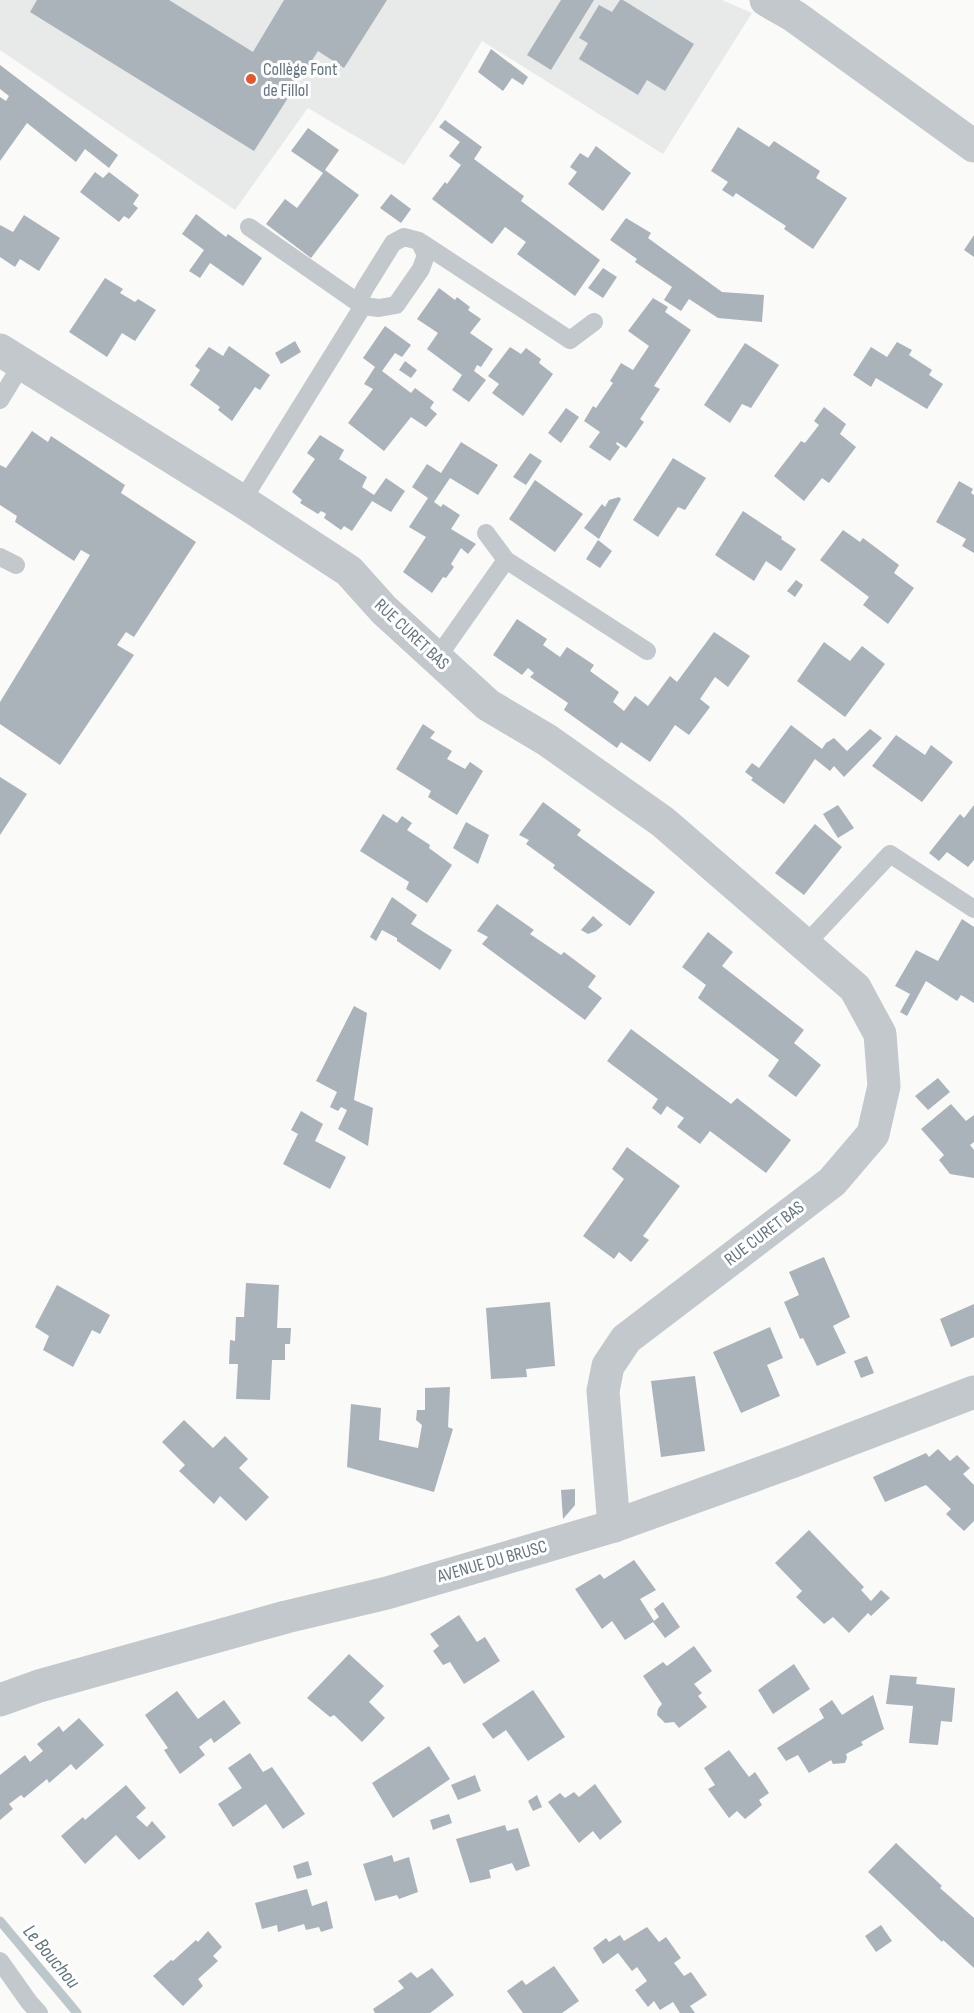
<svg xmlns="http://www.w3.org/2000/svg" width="974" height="2013" viewBox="0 0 974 2013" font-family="'Sofia Sans Condensed',sans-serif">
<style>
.built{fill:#e8e9e9}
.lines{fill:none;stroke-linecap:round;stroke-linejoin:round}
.stream{stroke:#bbc7cb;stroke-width:9}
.building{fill:#aab3b9}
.service{stroke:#c3c8cc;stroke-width:18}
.minor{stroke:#c3c8cc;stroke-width:33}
.tertiary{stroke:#c3c8cc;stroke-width:33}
.poi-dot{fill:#e4572e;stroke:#fff;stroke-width:2}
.labels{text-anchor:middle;stroke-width:6;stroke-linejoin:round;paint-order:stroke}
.poi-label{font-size:18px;fill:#657683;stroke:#fff;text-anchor:start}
.street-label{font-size:18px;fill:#657683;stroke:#fff}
.water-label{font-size:20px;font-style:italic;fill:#60757c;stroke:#fff}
</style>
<rect width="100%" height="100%" fill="#fafaf8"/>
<path class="built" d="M 0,0 L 722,0 L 752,13 L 663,154 L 482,41 L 437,116 L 404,165 L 308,108 L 235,210 L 0,50 Z"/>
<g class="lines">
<path class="stream" d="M 0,1921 L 77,2013"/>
</g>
<path class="building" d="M 37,0 L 169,0 L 253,52 L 284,0 L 387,0 L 344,68 L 318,51 L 254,151 L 30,12 Z
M 561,0 L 594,0 L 551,70 L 527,55 Z
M 620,0 L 623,0 L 694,44 L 665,91 L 647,80 L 638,95 L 579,59 L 588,43 L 579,38 L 599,5 L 612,12 Z
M 491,49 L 528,77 L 523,85 L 512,78 L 503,91 L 478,72 Z
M 0,65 L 118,155 L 109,168 L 85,149 L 76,162 L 27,123 L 0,161 L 0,97 L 6,101 L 9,96 L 0,89 Z
M 445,120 L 482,147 L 474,159 L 524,196 L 521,201 L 600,260 L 575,296 L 517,254 L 526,242 L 505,227 L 492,244 L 432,199 L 445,182 L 447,184 L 461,165 L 449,156 L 460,142 L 439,127 Z
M 738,127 L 769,147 L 774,141 L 820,171 L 816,178 L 847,198 L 813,249 L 784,229 L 786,226 L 736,193 L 733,197 L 722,190 L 728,182 L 711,171 Z
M 308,128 L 339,150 L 325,170 L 359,195 L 311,258 L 266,224 L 285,199 L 297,208 L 323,173 L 291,151 Z
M 596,146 L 631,173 L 603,211 L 568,184 L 577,172 L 570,167 L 580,153 L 588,158 Z
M 95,172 L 103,178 L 109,172 L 139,195 L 133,204 L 138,208 L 129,219 L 124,216 L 119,222 L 80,192 Z
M 391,194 L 411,209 L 401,223 L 380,208 Z
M 196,214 L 226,237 L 228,234 L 262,258 L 243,286 L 210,263 L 200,278 L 189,271 L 204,250 L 182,234 Z
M 24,215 L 60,238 L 39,271 L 20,259 L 15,267 L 0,257 L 0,225 L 13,232 Z
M 626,218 L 651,233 L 648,238 L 722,292 L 764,295 L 762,322 L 718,318 L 689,299 L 681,311 L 664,300 L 672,287 L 635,262 L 637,259 L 610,240 Z
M 974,235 L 974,257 L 964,250 Z
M 603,268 L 617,277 L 603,298 L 588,288 Z
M 105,278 L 123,289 L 120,293 L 135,302 L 138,299 L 156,310 L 135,341 L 122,333 L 107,357 L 69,332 Z
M 439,288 L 455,300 L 457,297 L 470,307 L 468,310 L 481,319 L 470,333 L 493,349 L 481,367 L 477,365 L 474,371 L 486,380 L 469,402 L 452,390 L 462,375 L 427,349 L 438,333 L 417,319 Z
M 653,298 L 668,307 L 665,312 L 691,330 L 654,386 L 660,389 L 640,419 L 644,422 L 626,448 L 617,442 L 616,444 L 620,447 L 610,461 L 589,447 L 600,432 L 584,421 L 593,406 L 596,408 L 613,383 L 610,381 L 621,363 L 633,370 L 649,346 L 628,331 Z
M 385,326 L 411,345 L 402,357 L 395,353 L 382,371 L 411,393 L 415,388 L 434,402 L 430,408 L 437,414 L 426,427 L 411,417 L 384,451 L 348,423 L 373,389 L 364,384 L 375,367 L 363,358 Z
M 295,341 L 301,352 L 281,364 L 275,353 Z
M 897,342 L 912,350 L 909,355 L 932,370 L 929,375 L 943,384 L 927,409 L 876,378 L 871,387 L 853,375 L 871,347 L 887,357 Z
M 745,343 L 779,365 L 751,408 L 742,404 L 730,423 L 704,405 Z
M 229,346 L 270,375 L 260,390 L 255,387 L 232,421 L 218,410 L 220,407 L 190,385 L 200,370 L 195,366 L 209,347 L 223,356 Z
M 510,347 L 521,354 L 526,348 L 541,359 L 539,363 L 553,374 L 523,416 L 492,393 L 499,384 L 488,376 Z
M 405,361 L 417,370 L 411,378 L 399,370 Z
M 824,407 L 846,424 L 840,434 L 856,447 L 829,483 L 822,478 L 804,501 L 774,476 L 801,441 L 805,443 L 819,425 L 814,421 Z
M 566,408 L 579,417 L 561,443 L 548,433 Z
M 32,431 L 48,442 L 51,436 L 125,485 L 121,493 L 196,542 L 134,637 L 126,632 L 117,645 L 134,655 L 60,765 L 0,724 L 0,702 L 90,555 L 81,550 L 74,561 L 15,522 L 17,516 L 0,505 L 0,465 L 6,468 Z
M 320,435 L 344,450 L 339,459 L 367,477 L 362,487 L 374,495 L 386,478 L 405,491 L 391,512 L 372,501 L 352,531 L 344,526 L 341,530 L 324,518 L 326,514 L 325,513 L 321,511 L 318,514 L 300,503 L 302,500 L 292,492 L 315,459 L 307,453 Z
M 461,442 L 498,465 L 478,495 L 450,478 L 434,502 L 441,507 L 443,504 L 460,515 L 451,529 L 476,544 L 468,554 L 461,548 L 451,564 L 454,567 L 446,578 L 443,577 L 432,593 L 403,572 L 426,537 L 409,527 L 428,498 L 412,487 L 427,464 L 441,473 Z
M 530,453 L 542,461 L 526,485 L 513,477 Z
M 673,458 L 706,478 L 685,510 L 678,507 L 658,537 L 633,520 Z
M 535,480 L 583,514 L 555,552 L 509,519 Z
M 959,481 L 973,489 L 971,493 L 974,495 L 974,553 L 962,546 L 966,539 L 936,522 Z
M 619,497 L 621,499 L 599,539 L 584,528 L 602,504 L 605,507 L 609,500 Z
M 743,511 L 782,537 L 781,539 L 796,549 L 781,571 L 766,561 L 754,581 L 715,555 Z
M 843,530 L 860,542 L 863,538 L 899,565 L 894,573 L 914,588 L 888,624 L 863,605 L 869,597 L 820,560 Z
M 598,540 L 612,551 L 600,568 L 586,559 Z
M 796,580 L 803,585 L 795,597 L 787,591 Z
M 517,619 L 547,639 L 543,645 L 560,657 L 567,647 L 594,665 L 590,671 L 619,692 L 613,702 L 624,711 L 635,696 L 648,706 L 670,676 L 677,682 L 714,632 L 750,656 L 728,687 L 715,677 L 700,699 L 710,707 L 689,735 L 675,725 L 650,762 L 621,742 L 617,748 L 564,710 L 568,703 L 530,677 L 534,673 L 528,668 L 522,675 L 493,655 Z
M 824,642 L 850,661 L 862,646 L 885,664 L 845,717 L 797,681 Z
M 423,724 L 435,732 L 430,738 L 452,751 L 447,759 L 465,769 L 470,762 L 483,771 L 457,815 L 428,797 L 431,791 L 396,769 Z
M 791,725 L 822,749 L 826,743 L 834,738 L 847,751 L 870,729 L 882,738 L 844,777 L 834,766 L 830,771 L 815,759 L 784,804 L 751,780 L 753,778 L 745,772 L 752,763 L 759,768 Z
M 896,735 L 925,755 L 931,745 L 953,762 L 922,802 L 872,766 Z
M 0,777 L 27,794 L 0,835 Z
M 543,802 L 581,830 L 577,835 L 655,892 L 630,926 L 553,868 L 555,865 L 526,844 L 529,840 L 519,835 Z
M 838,805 L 854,828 L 838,838 L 823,814 Z
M 974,805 L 974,860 L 968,867 L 947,852 L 939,861 L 929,853 L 960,814 L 964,818 Z
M 383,814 L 397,823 L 402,816 L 412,823 L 407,830 L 430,845 L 429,848 L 452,865 L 427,903 L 406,889 L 409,882 L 360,851 Z
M 466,822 L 489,835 L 478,864 L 453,848 Z
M 815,824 L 842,847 L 804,895 L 775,873 Z
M 392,897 L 417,915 L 411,924 L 452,950 L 440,970 L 397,941 L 397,938 L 382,930 L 376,941 L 370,937 Z
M 497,904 L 534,930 L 530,934 L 561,955 L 564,952 L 596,976 L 588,987 L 602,998 L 585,1020 L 482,944 L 488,937 L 477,931 Z
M 593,916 L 603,925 L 596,931 L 588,934 L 581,930 Z
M 962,919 L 974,927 L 974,1003 L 961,995 L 957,1001 L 926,981 L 907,1016 L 900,1012 L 910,994 L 895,986 L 916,950 L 938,961 Z
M 708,932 L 733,952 L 722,966 L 804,1030 L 794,1043 L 821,1065 L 796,1097 L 768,1076 L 779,1060 L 698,998 L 706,985 L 682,967 Z
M 354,1006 L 367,1013 L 354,1100 L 373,1108 L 368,1146 L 338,1129 L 347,1110 L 341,1107 L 338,1111 L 330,1107 L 337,1092 L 316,1081 Z
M 631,1029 L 731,1104 L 737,1098 L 791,1140 L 766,1173 L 710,1131 L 700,1144 L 677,1127 L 684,1118 L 667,1106 L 661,1115 L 652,1108 L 658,1099 L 607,1061 Z
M 938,1078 L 950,1092 L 928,1110 L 915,1096 Z
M 951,1104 L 966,1121 L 974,1115 L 974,1142 L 970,1145 L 974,1150 L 974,1178 L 950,1174 L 939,1160 L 944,1155 L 921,1129 Z
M 301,1111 L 323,1124 L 315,1141 L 346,1157 L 330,1189 L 283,1164 L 298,1134 L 291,1130 Z
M 627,1147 L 680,1186 L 643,1236 L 649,1240 L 631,1262 L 619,1252 L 614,1259 L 583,1236 L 624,1179 L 612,1169 Z
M 824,1257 L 850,1317 L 833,1326 L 846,1353 L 817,1366 L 803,1338 L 800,1339 L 784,1302 L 799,1295 L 789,1272 Z
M 246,1283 L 279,1285 L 277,1328 L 291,1328 L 290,1344 L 285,1344 L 285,1360 L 272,1360 L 270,1400 L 236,1399 L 238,1364 L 229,1364 L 230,1340 L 235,1341 L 236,1317 L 244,1317 Z
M 57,1285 L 110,1315 L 100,1334 L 92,1330 L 73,1367 L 43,1350 L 49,1336 L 35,1327 Z
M 550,1302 L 555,1366 L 526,1369 L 527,1377 L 491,1379 L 486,1308 Z
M 974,1304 L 974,1337 L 951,1347 L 940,1319 Z
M 770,1327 L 783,1358 L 767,1365 L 780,1396 L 741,1413 L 713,1352 Z
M 867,1356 L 874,1373 L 861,1378 L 854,1361 Z
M 695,1376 L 705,1451 L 661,1457 L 651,1381 Z
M 450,1387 L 448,1427 L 453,1429 L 434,1492 L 347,1467 L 351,1404 L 381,1408 L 379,1440 L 418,1448 L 422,1425 L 416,1420 L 417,1410 L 425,1410 L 425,1388 Z
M 184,1420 L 213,1448 L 225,1436 L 248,1459 L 239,1468 L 269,1497 L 246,1521 L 220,1496 L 214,1504 L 179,1471 L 185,1465 L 162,1442 Z
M 938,1449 L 950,1461 L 957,1455 L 970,1468 L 963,1474 L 974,1485 L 974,1521 L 964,1531 L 946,1514 L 951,1509 L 926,1485 L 885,1502 L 873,1477 L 926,1453 L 929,1457 Z
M 575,1489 L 575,1505 L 563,1519 L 561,1490 Z
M 809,1530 L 864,1587 L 861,1590 L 871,1601 L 881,1590 L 890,1598 L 871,1616 L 868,1613 L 849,1633 L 833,1617 L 824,1624 L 796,1597 L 802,1591 L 775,1563 Z
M 634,1560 L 656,1590 L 640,1599 L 654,1621 L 659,1617 L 654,1609 L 663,1602 L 680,1627 L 665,1638 L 653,1622 L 625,1640 L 612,1621 L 602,1629 L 575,1589 L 600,1574 L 604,1579 Z
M 459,1615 L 477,1642 L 485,1637 L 500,1661 L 464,1684 L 450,1662 L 443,1665 L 433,1651 L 439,1646 L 430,1634 Z
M 694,1646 L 712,1671 L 694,1684 L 702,1693 L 698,1696 L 707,1707 L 679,1728 L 674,1722 L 665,1723 L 657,1715 L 658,1709 L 662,1704 L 643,1676 L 663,1662 L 667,1666 Z
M 349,1654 L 384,1686 L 369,1702 L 385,1718 L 362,1742 L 334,1715 L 330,1717 L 307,1698 Z
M 794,1664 L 810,1689 L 773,1714 L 758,1690 Z
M 890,1675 L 917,1677 L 916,1684 L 955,1688 L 952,1722 L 941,1721 L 938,1745 L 909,1743 L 913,1706 L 886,1704 Z
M 533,1690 L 565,1737 L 528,1761 L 506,1730 L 493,1739 L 482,1724 Z
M 177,1691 L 198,1719 L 224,1700 L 241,1723 L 214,1743 L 211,1738 L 199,1747 L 205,1755 L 180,1774 L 164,1750 L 168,1748 L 145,1715 Z
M 873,1695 L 884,1729 L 861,1742 L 863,1745 L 846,1754 L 847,1758 L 845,1763 L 833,1764 L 831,1760 L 809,1773 L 798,1755 L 786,1761 L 777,1748 L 824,1718 L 819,1709 L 832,1700 L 842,1715 Z
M 79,1718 L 104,1745 L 76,1770 L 71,1764 L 49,1783 L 47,1779 L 24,1798 L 21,1795 L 9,1804 L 13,1809 L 0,1820 L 0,1775 L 25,1755 L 30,1762 L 43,1751 L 37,1744 L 59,1726 L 63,1732 Z
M 429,1746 L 450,1779 L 393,1818 L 372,1783 Z
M 729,1750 L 749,1777 L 755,1772 L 769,1793 L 759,1800 L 762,1805 L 745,1819 L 737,1811 L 729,1818 L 708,1789 L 715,1785 L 704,1768 Z
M 250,1753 L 263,1772 L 272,1767 L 305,1814 L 283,1829 L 266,1804 L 233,1827 L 218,1804 L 242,1788 L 228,1768 Z
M 475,1775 L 481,1791 L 458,1800 L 451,1785 Z
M 595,1784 L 622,1822 L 600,1840 L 593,1831 L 579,1843 L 548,1802 L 560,1793 L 565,1798 L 574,1792 L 579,1797 Z
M 126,1785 L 146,1808 L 136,1817 L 147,1827 L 152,1821 L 166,1837 L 139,1860 L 116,1835 L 85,1864 L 61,1836 L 83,1817 L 85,1820 Z
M 537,1795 L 542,1807 L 533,1811 L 528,1801 Z
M 449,1814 L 452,1823 L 433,1830 L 430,1820 Z
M 505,1825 L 507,1831 L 518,1828 L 530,1866 L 516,1871 L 512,1863 L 489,1870 L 491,1878 L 470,1883 L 456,1839 Z
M 896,1843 L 942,1886 L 940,1888 L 974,1918 L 974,1968 L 943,1940 L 942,1942 L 868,1872 Z
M 392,1855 L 394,1862 L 409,1857 L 418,1892 L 399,1899 L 397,1895 L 375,1901 L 363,1864 Z
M 308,1861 L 312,1875 L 297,1879 L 293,1866 Z
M 307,1889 L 312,1906 L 327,1901 L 333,1928 L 321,1932 L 319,1927 L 306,1930 L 304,1924 L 278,1932 L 277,1925 L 262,1929 L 255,1903 Z
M 881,1925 L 892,1941 L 876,1952 L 865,1936 Z
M 647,1927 L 659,1942 L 666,1937 L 681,1958 L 674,1963 L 684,1976 L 691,1972 L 707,1995 L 690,2006 L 695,2013 L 680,2013 L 673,2002 L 660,2010 L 654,2001 L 648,2007 L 635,1990 L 647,1981 L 637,1967 L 632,1971 L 618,1953 L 603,1964 L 593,1948 L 606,1938 L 609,1942 L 620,1935 L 624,1941 Z
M 208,1931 L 222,1947 L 213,1956 L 218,1961 L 198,1979 L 203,1986 L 183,2006 L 153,1976 L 171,1960 L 173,1961 L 196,1940 L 198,1942 Z
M 554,1966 L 579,2001 L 562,2013 L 523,2013 L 507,1991 L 522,1980 L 526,1985 Z
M 432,1968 L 454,1995 L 430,2013 L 375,2013 L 373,2009 L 404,1988 L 398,1981 L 411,1972 L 417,1978 Z"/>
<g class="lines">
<path class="service" d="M 404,237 L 419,241 L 426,255 L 421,269 L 396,305 L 379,308 L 363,306 L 361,296 L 365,288 L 393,243 Z
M 419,241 L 570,340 L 594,322
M 0,400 L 22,364
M 242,501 L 363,306 L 249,227
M 486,533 L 506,560 L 647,651
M 0,557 L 16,565
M 437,658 L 506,560
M 805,945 L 890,854 L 974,909
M 0,1961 L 29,2002 L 39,2013"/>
<path class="minor" d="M 0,350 L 242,501 L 349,571 L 384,610 L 488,705 L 547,740 L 663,822 L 855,988 L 880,1034 L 884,1086 L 873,1134 L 832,1182 L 626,1339 L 608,1366 L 603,1391 L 614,1526"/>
<path class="tertiary" d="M 766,0 L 794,16 L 974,146
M 0,1700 L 39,1686 L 286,1617 L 387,1593 L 614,1526 L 794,1461 L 974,1392"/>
</g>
<circle class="poi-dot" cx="251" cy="79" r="6"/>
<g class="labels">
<g class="poi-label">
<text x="263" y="75">Collège Font<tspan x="263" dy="21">de Fillol</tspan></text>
</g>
<g class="street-label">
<text transform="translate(412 634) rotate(43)" y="6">RUE CURET BAS</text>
<text transform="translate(764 1233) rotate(-37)" y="6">RUE CURET BAS</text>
<text transform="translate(492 1561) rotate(-16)" y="6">AVENUE DU BRUSC</text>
</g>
<g class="water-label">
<text transform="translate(52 1956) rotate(50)" y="7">Le Bouchou</text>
</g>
</g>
</svg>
